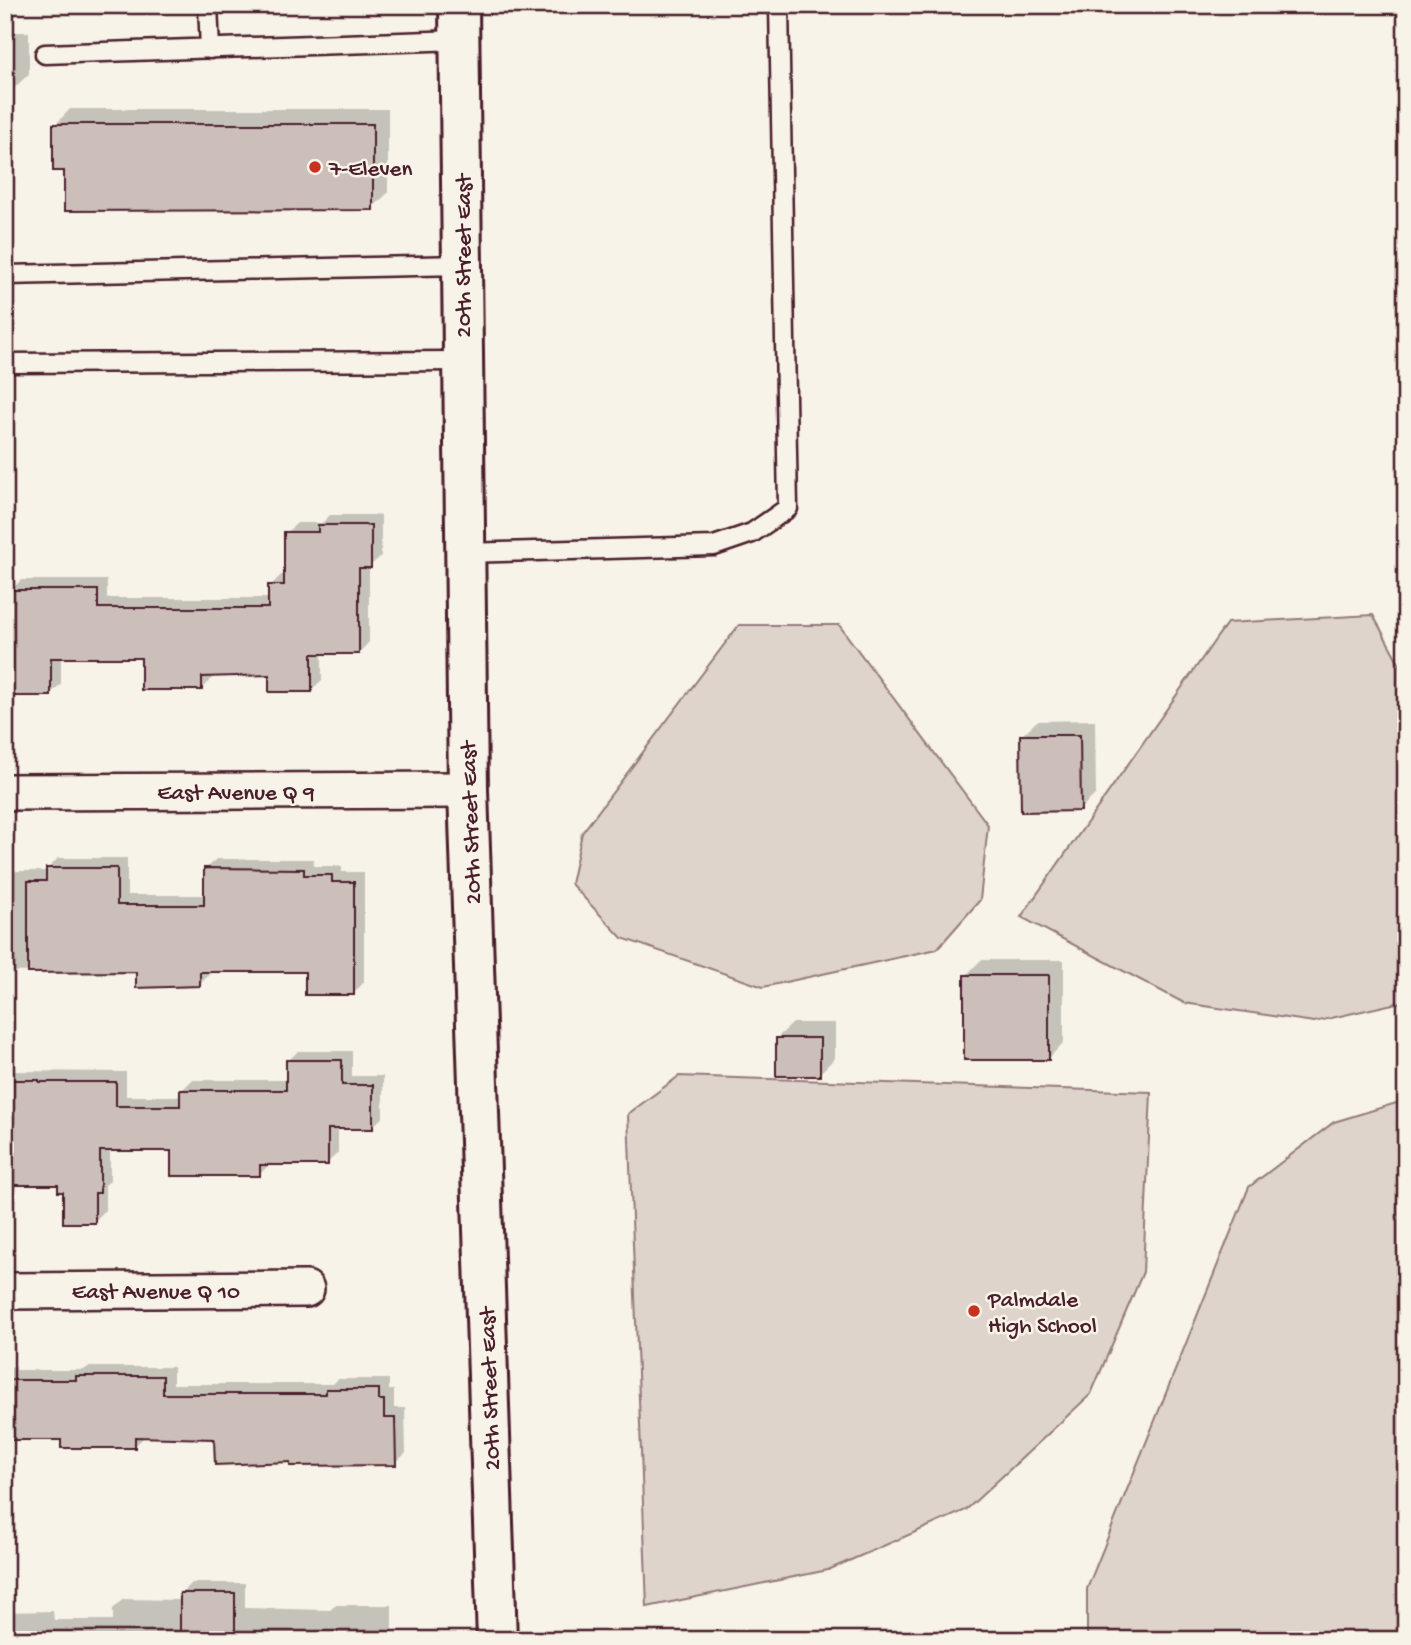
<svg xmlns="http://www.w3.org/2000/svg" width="1411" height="1645" viewBox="0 0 1411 1645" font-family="'Gochi Hand',sans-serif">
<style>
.green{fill:#ded4cc;stroke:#947a7c;stroke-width:2}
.shadow{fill:#0003}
.building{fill:#ccbfb9;stroke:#4a1f2b;stroke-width:2}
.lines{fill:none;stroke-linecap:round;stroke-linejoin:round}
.service-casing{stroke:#4a1f2b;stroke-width:23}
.minor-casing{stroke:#4a1f2b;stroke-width:40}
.tertiary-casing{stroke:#4a1f2b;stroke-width:44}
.service{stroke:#f7f3e8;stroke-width:18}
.minor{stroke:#f7f3e8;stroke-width:35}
.tertiary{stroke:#f7f3e8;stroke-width:38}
.poi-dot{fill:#c8321e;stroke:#f7f3e8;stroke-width:2.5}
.labels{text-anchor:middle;stroke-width:5;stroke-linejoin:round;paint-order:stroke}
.poi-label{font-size:23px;fill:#4a1f2b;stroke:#f7f3e8;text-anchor:start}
.street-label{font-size:23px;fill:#4a1f2b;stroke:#f7f3e8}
</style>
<rect width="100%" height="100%" fill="#f7f3e8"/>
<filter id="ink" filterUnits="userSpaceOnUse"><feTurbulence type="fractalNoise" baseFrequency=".0143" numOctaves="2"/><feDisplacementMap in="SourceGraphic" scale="14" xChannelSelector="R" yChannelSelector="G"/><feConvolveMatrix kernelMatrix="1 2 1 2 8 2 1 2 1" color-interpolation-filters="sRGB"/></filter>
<g filter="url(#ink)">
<path class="green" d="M 1373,615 L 1406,676 L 1406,1001 L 1314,1022 L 1184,1003 L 1021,917 L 1227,623 Z
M 739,625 L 839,625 L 988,825 L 980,900 L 937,949 L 763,987 L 622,938 L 571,884 L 582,833 Z
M 679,1076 L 1151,1092 L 1143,1272 L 1091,1394 L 966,1510 L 828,1570 L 647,1607 L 628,1114 Z
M 1406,1100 L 1406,1640 L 1087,1640 L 1087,1589 L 1249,1187 L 1334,1122 Z"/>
<path class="shadow" d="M 5,32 L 29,32 L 29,74 L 13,89 L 5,89 Z
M 70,109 L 388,109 L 388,193 L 372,208 L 66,170 L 55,125 Z
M 330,515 L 381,515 L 381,556 L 369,567 L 369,642 L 359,653 L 322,653 L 322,680 L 311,690 L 271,673 L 212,675 L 212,678 L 202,689 L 143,656 L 61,656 L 61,684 L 50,694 L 5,689 L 5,586 L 15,586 L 21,580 L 107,580 L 107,598 L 270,598 L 270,586 L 281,575 L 286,575 L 286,533 L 297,523 L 322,523 Z
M 1095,720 L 1096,794 L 1080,809 L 1021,736 L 1037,721 Z
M 58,858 L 127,858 L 127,895 L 206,895 L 206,869 L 216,859 L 314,859 L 314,866 L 342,866 L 342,872 L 364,872 L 364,982 L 354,993 L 307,970 L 210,970 L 210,974 L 199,985 L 138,970 L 5,972 L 5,871 L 48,871 L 48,869 Z
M 981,960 L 1064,960 L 1064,1042 L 1049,1058 L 966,975 Z
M 793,1023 L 835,1023 L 835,1058 L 819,1074 L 777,1038 Z
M 298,1051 L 352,1051 L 352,1076 L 383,1076 L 383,1117 L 372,1127 L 338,1127 L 338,1153 L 327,1163 L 271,1163 L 260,1174 L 173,1149 L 110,1149 L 110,1181 L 105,1185 L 105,1210 L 95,1221 L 60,1183 L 5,1183 L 5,1071 L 126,1072 L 126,1096 L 182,1096 L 182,1090 L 192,1080 L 288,1080 L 288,1061 Z
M 5,1360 L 6,1367 L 16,1367 L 16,1370 L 84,1370 L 88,1367 L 173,1367 L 173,1384 L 333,1384 L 338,1379 L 389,1379 L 389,1390 L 394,1390 L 394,1408 L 405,1408 L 406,1453 L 395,1463 L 292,1460 L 216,1437 L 145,1436 L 134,1447 L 63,1438 L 5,1438 Z
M 192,1583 L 245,1583 L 245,1608 L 330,1610 L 336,1605 L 392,1605 L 392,1640 L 5,1640 L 5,1612 L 53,1611 L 54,1620 L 113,1620 L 113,1609 L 123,1599 L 182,1600 L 182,1593 Z"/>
<path class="building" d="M 53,124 L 373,124 L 373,210 L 64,211 L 64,171 L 53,171 Z
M 318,525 L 371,525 L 371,568 L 359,568 L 359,654 L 312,654 L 312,692 L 269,692 L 269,675 L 202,677 L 202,690 L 141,690 L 141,658 L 51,658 L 51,696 L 9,696 L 9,590 L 98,590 L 98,608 L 268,608 L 268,585 L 284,585 L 284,532 L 318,532 Z
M 1020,735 L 1080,735 L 1081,811 L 1021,812 Z
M 46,868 L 117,868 L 117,905 L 204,905 L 204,868 L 304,869 L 304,875 L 332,875 L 332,882 L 354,882 L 354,995 L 305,995 L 305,972 L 200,972 L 200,986 L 136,988 L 136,972 L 28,973 L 28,881 L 46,881 Z
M 964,975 L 1049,975 L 1049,1060 L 964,1060 Z
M 776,1038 L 820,1038 L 820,1076 L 776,1076 Z
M 286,1060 L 342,1060 L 342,1085 L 373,1085 L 373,1129 L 328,1129 L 328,1165 L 260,1165 L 260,1176 L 171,1176 L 171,1151 L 100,1151 L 100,1193 L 95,1193 L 95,1223 L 63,1223 L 63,1192 L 58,1192 L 58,1185 L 5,1185 L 5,1080 L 39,1080 L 39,1082 L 116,1082 L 116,1106 L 180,1106 L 180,1090 L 286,1090 Z
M 76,1376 L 163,1376 L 163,1394 L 326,1394 L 326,1389 L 379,1389 L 379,1400 L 384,1400 L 384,1418 L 395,1418 L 396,1465 L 290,1466 L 290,1462 L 215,1465 L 214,1439 L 135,1437 L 135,1448 L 61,1448 L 61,1440 L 5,1440 L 5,1380 L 76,1380 Z
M 180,1593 L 235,1593 L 235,1640 L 180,1640 Z"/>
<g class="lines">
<defs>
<path id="service" d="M 208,5 L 210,49
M 45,54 L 460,40
M 5,275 L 462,265
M 5,363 L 463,361
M 464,553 L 714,546 L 752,533 L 788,508 L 779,5"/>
<path id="minor" d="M 5,792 L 468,790
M 5,1291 L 306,1289"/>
<path id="tertiary" d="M 459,5 L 468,790 L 497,1640"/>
</defs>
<use href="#service" class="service-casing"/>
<use href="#minor" class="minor-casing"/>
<use href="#tertiary" class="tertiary-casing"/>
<use href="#service" class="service"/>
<use href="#minor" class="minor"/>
<use href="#tertiary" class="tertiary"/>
</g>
</g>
<g class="poi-dot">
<circle cx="315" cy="167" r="7"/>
<circle cx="974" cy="1311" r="7"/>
</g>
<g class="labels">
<g class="poi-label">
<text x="329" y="175">7-Eleven</text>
<text x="988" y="1306">Palmdale<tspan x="988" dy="26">High School</tspan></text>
</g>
<g class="street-label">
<text transform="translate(462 256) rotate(-90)" y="8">20th Street East</text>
<text x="236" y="799">East Avenue Q 9</text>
<text transform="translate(469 823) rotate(-92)" y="8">20th Street East</text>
<text x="156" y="1298">East Avenue Q 10</text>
<text transform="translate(488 1389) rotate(-92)" y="8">20th Street East</text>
</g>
</g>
<rect width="1411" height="1645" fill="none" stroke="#f7f3e8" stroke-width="28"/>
<rect x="14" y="14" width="1383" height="1617" fill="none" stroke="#4a1f2b" stroke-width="2.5" filter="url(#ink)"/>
</svg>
